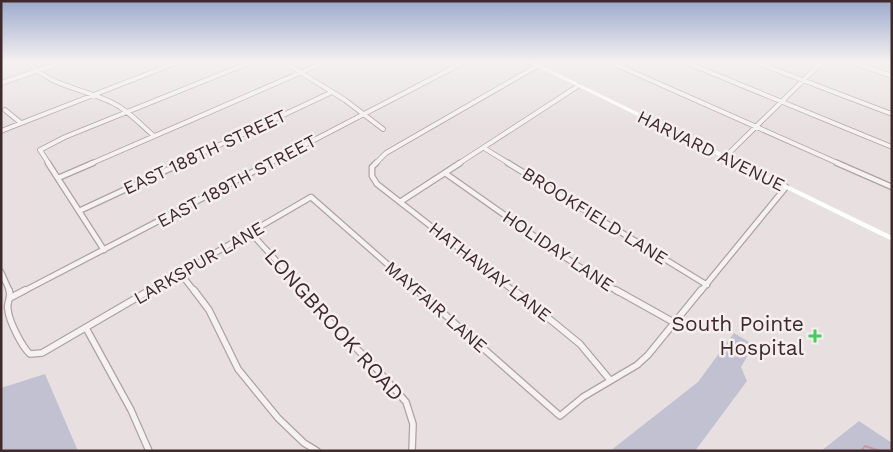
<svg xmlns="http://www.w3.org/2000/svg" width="893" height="452" viewBox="0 0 893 452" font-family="'Work Sans',sans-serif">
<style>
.green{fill:#c2c1d2}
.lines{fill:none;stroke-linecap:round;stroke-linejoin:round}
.stream{stroke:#c89ba3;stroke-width:2}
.minor-far2-casing{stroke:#afa2a2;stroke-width:5.5}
.minor-far1-casing{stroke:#afa2a2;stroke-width:7}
.minor-casing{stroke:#afa2a2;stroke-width:8}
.minor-far2{stroke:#f7f2f2;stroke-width:4}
.minor-far1{stroke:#f7f2f2;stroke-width:4.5}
.minor{stroke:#f7f2f2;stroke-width:5.5}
.secondary{fill:#fff;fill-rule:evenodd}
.poi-dot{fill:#47cb5c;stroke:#f6eff0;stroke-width:2}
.labels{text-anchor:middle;stroke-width:5;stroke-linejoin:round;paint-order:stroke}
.street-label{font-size:18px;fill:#3f292a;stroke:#f6eff0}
.near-poi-label{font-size:21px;fill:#3f292a;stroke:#f6eff0;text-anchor:end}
.near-street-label{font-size:21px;fill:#3f292a;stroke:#f6eff0}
</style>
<rect width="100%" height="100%" fill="#e8e0e0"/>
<path class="green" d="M 734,333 L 754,345 L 741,367 L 747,381 L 695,451 L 610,451 L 698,382 Z
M 45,374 L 78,451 L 1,451 L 1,388 Z
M 859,421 L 892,443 L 892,451 L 821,451 Z"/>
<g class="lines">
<path class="stream" d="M 861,451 L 865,446 L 880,451"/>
<defs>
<path id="minor-far2" d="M 28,62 C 51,87 82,88 111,102 C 128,110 140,124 154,136
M 284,62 L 345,100 L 383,129
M 610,62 L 840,164
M 685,62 L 892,147
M 755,62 L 892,114
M 852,62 L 892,76
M 1,83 L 63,62
M 5,110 L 21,123
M 1,131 L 178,62
M 484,148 L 510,164
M 725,157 L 822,62
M 49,164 L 40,150 L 65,137 L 251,62
M 90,164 L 325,62
M 179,164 L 330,93
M 268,164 L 464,62
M 375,164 L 386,153 L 537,66
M 458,164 L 578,86"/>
<path id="minor-far1" d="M 48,163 L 104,250
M 376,163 L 372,167 L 372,176 L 377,184 L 515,292
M 508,163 L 707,285
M 837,163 L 892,187
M 445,173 L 557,252 L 618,292
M 58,178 L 93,163
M 400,202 L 460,163
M 79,211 L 182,163
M 250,232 L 305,292
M 1,272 L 10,292
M 180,273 L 195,292
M 22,292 L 270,163
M 148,292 L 311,197 L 419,292
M 700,292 L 786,187"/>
<path id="minor" d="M 9,290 C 12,297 6,303 8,310 C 9,321 22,347 30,354 L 42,353 L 150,290
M 194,290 L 209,310 L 238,369 L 278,418 L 304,443 L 317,451
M 304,290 L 328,320 L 374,366 L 406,402 L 413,424 L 412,451
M 417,290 L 560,416 L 583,397 L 637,365 L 648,355 L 701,290
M 514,290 L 580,344 L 610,380
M 616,290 L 675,323
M 10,298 L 25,290
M 86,328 L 131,410 L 149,451"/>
</defs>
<use href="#minor-far2" class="minor-far2-casing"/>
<use href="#minor-far1" class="minor-far1-casing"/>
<use href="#minor" class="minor-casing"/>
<use href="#minor-far2" class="minor-far2"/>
<use href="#minor-far1" class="minor-far1"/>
<use href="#minor" class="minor"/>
<path class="secondary" d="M 528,62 L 534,62 L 892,236 L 892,241 Z"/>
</g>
<linearGradient id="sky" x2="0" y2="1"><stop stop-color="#9baacc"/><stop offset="0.49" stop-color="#f5f1f1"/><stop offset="1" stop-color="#f5f1f1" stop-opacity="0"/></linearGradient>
<rect width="893" height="126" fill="url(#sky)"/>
<path class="poi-dot" d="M812.5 328.5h5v5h5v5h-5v5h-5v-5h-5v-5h5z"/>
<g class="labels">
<g class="street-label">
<text transform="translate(711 151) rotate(26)" y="6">HARVARD AVENUE</text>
<text transform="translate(205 152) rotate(-25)" y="6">EAST 188TH STREET</text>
<text transform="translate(237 181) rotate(-28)" y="6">EAST 189TH STREET</text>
<text transform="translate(595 216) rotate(32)" y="6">BROOKFIELD LANE</text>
<text transform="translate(558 251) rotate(34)" y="6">HOLIDAY LANE</text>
<text transform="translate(199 263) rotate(-30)" y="6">LARKSPUR LANE</text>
<text transform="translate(490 272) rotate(38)" y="6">HATHAWAY LANE</text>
<text transform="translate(436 307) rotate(41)" y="6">MAYFAIR LANE</text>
</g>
<g class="near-poi-label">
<text x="804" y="331">South Pointe<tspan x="804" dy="24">Hospital</tspan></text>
</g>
<g class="near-street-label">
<text transform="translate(334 325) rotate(48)" y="7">LONGBROOK ROAD</text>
</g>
</g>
<rect width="893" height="452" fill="none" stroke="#3f292a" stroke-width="5"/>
</svg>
